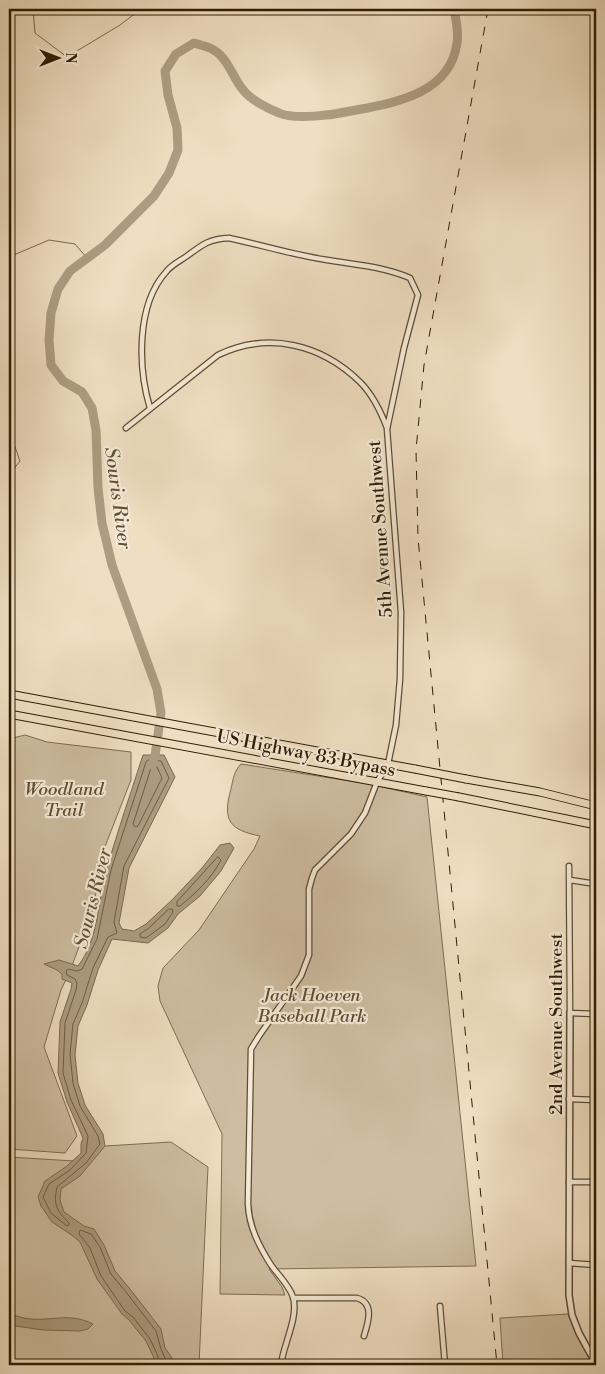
<svg xmlns="http://www.w3.org/2000/svg" width="605" height="1374" viewBox="0 0 605 1374" font-family="'Libre Bodoni',serif">
<style>
.green{fill:#cebda1;stroke:#7e6c52}
.water{fill:#ad9c81;stroke:#7a694f}
.lines{fill:none;stroke-linecap:round;stroke-linejoin:round}
.shore{stroke:#6e5c42;stroke-width:1}
.stream{stroke:#7a694f;stroke-width:1}
.river{stroke:#ad9c81;stroke-width:9}
.minor-casing{stroke:#5e4c33;stroke-width:7}
.tertiary-casing{stroke:#5e4c33;stroke-width:8}
.trunk-casing{stroke:#2e1c04;stroke-width:9}
.minor{stroke:#f5ead7;stroke-width:4.5}
.tertiary{stroke:#f5ead7;stroke-width:5}
.trunk{stroke:#efdec1;stroke-width:7}
.rail{stroke:#2e1c04;stroke-width:1;stroke-dasharray:9 9;stroke-linecap:butt}
.trunk-bridge-casing{stroke:#2e1c04;stroke-width:9;stroke-linecap:butt}
.trunk-bridge{stroke:#efdec1;stroke-width:7}
.labels{text-anchor:middle;stroke-width:4.5;stroke-linejoin:round;paint-order:stroke}
.street-label{font-size:18px;fill:#2e1c04;stroke:#f5ead7}
.park-label{font-size:18px;font-style:italic;fill:#5e4c33;stroke:#f5ead7}
.water-label{font-size:19px;font-style:italic;fill:#614f36;stroke:#f5ead7}
</style>
<rect width="100%" height="100%" fill="#efdec1"/>
<filter id="stains"><feTurbulence type="fractalNoise" baseFrequency=".004" numOctaves="4"/><feColorMatrix values="0 0 0 0 .2 0 0 0 0 .09 0 0 0 0 .02 0 0 0 .5 -.17"/></filter>
<radialGradient id="worn" r=".72"><stop offset=".6" stop-color="#630" stop-opacity="0"/><stop offset="1" stop-color="#630" stop-opacity=".3"/></radialGradient>
<path class="green" d="M 25,735 L 47,742 L 131,752 L 131,780 L 104,849 L 93,909 L 70,971 L 61,990 L 44,1047 L 77,1136 L 65,1153 L 9,1149 L 9,739 Z
M 241,764 L 369,784 L 427,797 L 476,1266 L 269,1269 L 282,1287 L 285,1295 L 220,1294 L 222,1134 L 160,1001 L 158,986 L 163,968 L 199,930 L 254,849 L 260,836 C 230,830 222,821 231,789 C 233,780 234,771 241,764 Z
M 171,1142 L 208,1167 L 199,1365 L 9,1365 L 9,1157 L 74,1161 L 105,1146 Z
M 568,1314 L 594,1365 L 503,1365 L 500,1318 Z"/>
<path class="water" d="M 143,755 L 164,755 L 175,777 L 129,868 L 119,923 L 122,929 L 134,931 L 146,924 L 172,900 L 202,868 L 220,845 L 230,843 L 234,848 L 221,871 L 200,896 L 178,914 L 168,928 L 148,943 L 112,939 L 98,970 L 87,1005 L 78,1026 L 75,1055 L 78,1083 L 85,1105 L 103,1134 L 105,1146 L 80,1176 L 61,1189 L 60,1200 L 64,1212 L 84,1226 L 94,1229 L 104,1245 L 115,1271 L 130,1289 L 161,1329 L 165,1348 L 172,1358 L 173,1365 L 153,1365 L 154,1358 L 146,1341 L 129,1320 L 122,1314 L 97,1279 L 80,1242 L 73,1236 L 52,1222 L 41,1206 L 38,1197 L 45,1181 L 67,1166 L 81,1153 L 81,1144 L 83,1138 L 67,1102 L 58,1073 L 60,1022 L 71,989 L 72,983 L 62,979 L 62,974 L 57,970 L 44,964 L 59,960 L 78,966 C 99,939 98,899 107,868 C 118,830 131,792 143,755 Z
M 9,1313 C 14,1315 19,1317 24,1318 C 50,1323 67,1311 93,1324 L 88,1329 L 80,1331 L 43,1330 L 9,1325 Z"/>
<g class="lines">
<path class="shore" d="M 149,760 L 161,761 L 169,778 L 124,866 L 114,922 L 117,933 L 108,937 L 93,968 L 82,1003 L 73,1024 L 70,1054 L 73,1083 L 80,1106 L 98,1136 L 100,1144 L 86,1163 L 57,1187 C 53,1205 57,1211 69,1223 L 69,1225 L 67,1226 L 51,1213 L 43,1197 L 49,1184 L 70,1170 L 86,1153 L 88,1136 L 71,1100 L 63,1073 L 65,1023 L 76,990 L 77,983 L 75,979 L 67,975 L 66,971 L 68,969 L 77,971 L 82,969 L 97,939 L 111,870 L 146,762 Z
M 153,766 L 157,767 L 162,778 L 138,826 L 135,827 L 133,824 L 151,768 Z
M 218,857 L 221,860 C 211,879 196,893 180,906 L 177,906 L 177,902 Z
M 169,909 L 172,909 L 173,912 L 165,924 L 146,938 L 140,937 L 140,934 L 149,928 Z
M 158,1365 L 158,1356 L 150,1339 L 133,1317 L 125,1311 L 101,1276 L 90,1248 L 79,1234 L 80,1230 L 91,1234 L 100,1247 L 111,1274 L 126,1292 L 156,1331 L 161,1349 L 168,1365"/>
<path class="stream" d="M 33,9 L 35,33 L 67,57 L 120,25 L 141,9
M 247,9 L 250,13
M 9,257 L 49,240 L 75,244 L 87,258
M 9,443 L 14,444 L 20,461 L 9,475"/>
<path class="river" d="M 152,765 L 155,756 L 161,713 L 157,689 L 112,565 L 102,523 L 98,488 L 96,430 L 92,408 L 82,392 L 63,381 L 51,365 L 49,340 L 51,313 L 58,289 L 70,271 L 105,245 L 154,196 L 169,173 L 178,150 L 177,128 L 168,95 L 165,71 L 176,54 L 194,43 C 200,45 207,46 212,49 C 228,57 233,79 244,91 C 251,100 269,109 279,113 C 295,120 333,115 351,111 C 393,103 450,95 457,43 C 459,31 456,20 454,9"/>
<defs>
<path id="minor" d="M 150,408 C 138,368 136,305 166,272 C 171,265 180,261 187,256 C 203,244 209,239 229,238 C 261,245 294,255 327,260 C 354,264 384,267 410,278 L 418,295 L 404,348 L 387,429 L 401,612 L 400,679 L 396,725 L 388,764 L 377,782 L 365,813 L 351,834 L 315,870 L 312,878 L 309,889 L 309,955 L 301,976 L 259,1036 L 251,1049 L 248,1204 C 249,1227 259,1246 271,1265 C 278,1275 289,1285 293,1297 C 299,1317 283,1345 281,1365
M 126,428 L 218,355 C 268,331 321,344 360,382 C 372,394 381,412 387,428
M 569,866 L 570,1013 L 596,1014
M 570,880 L 596,884
M 569,1099 L 596,1100
M 569,1182 L 596,1182
M 569,1263 L 596,1265
M 293,1298 L 357,1298 C 375,1303 368,1323 364,1336
M 440,1306 L 445,1365"/>
<path id="tertiary" d="M 570,1013 L 569,1295 L 572,1315 L 579,1333 L 596,1364"/>
<path id="trunk" d="M 9,694 L 415,769
M 9,714 L 426,791
M 466,779 L 540,792 L 596,806
M 459,797 L 596,825"/>
</defs>
<use href="#minor" class="minor-casing"/>
<use href="#tertiary" class="tertiary-casing"/>
<use href="#trunk" class="trunk-casing"/>
<use href="#minor" class="minor"/>
<use href="#tertiary" class="tertiary"/>
<use href="#trunk" class="trunk"/>
<path class="rail" d="M 488,9 L 424,365 L 416,450 L 418,538 L 497,1365"/>
<defs>
<path id="trunk-bridge" d="M 415,769 L 466,779
M 426,791 L 459,797"/>
</defs>
<use href="#trunk-bridge" class="trunk-bridge-casing"/>
<use href="#trunk-bridge" class="trunk-bridge"/>
</g>
<g class="labels">
<g class="street-label">
<text transform="translate(380 529) rotate(-94)" y="6">5th Avenue Southwest</text>
<text transform="translate(306 753) rotate(11)" y="6">US Highway 83 Bypass</text>
<text transform="translate(556 1024) rotate(-90)" y="6">2nd Avenue Southwest</text>
</g>
<g class="park-label">
<text x="64" y="795">Woodland<tspan x="64" dy="21">Trail</tspan></text>
<text x="312" y="1001">Jack Hoeven<tspan x="312" dy="21">Baseball Park</tspan></text>
</g>
<g class="water-label">
<text transform="translate(119 498) rotate(82)" y="7">Souris River</text>
<text transform="translate(92 898) rotate(-76)" y="7">Souris River</text>
</g>
</g>
<rect width="605" height="1374" fill="none" stroke="#efdec1" stroke-width="30"/>
<rect x="10" y="10" width="585" height="1354" fill="none" stroke="#2e1c04" stroke-width="2.5"/>
<rect x="15" y="15" width="575" height="1344" fill="none" stroke="#2e1c04"/>
<g transform="translate(58 58) rotate(90)" stroke="#f5ead7" stroke-width="4" paint-order="stroke">
<path d="M0-4L9 19L0 12L-9 19Z" fill="#2e1c04"/>
<text y="-8" font-size="14" font-weight="bold" text-anchor="middle" fill="#2e1c04">N</text>
</g>
<rect width="100%" height="100%" filter="url(#stains)"/>
<rect width="100%" height="100%" fill="url(#worn)"/>
</svg>
